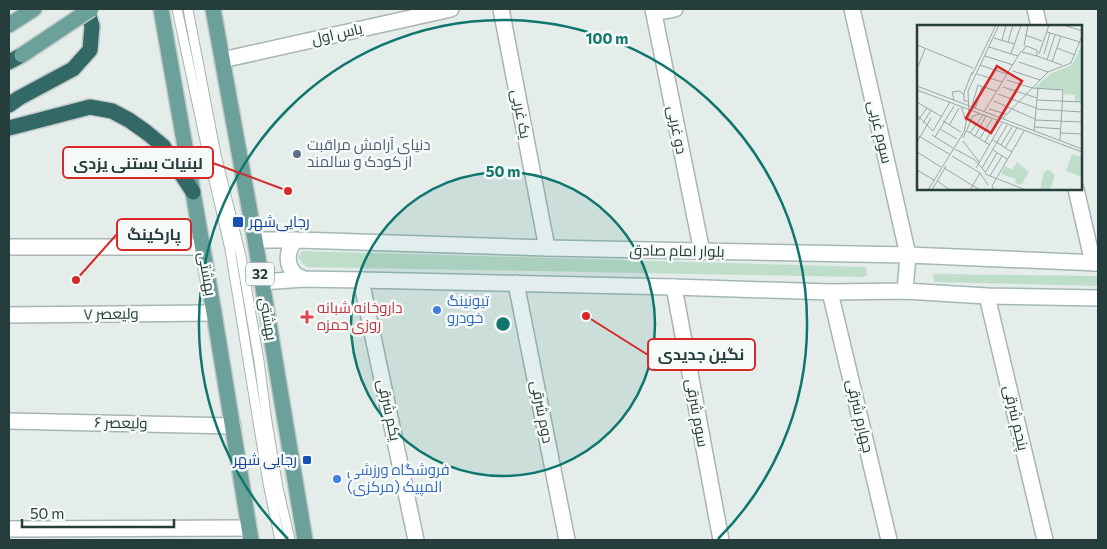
<svg xmlns="http://www.w3.org/2000/svg" width="1107" height="549" viewBox="0 0 1107 549" font-family="Commissioner,Cairo,sans-serif">
<style>
.green{fill:#bfddcb}
.lines{fill:none;stroke-linecap:round;stroke-linejoin:round}
.lane-casing{stroke:#a8b5b2;stroke-width:11}
.street-casing{stroke:#a8b5b2;stroke-width:18}
.secondary-casing{stroke:#a3b8b4;stroke-width:18}
.primary-casing{stroke:#c2c9c8;stroke-width:18}
.highway-casing{stroke:#c2c9c8;stroke-width:18}
.lane{stroke:#fff;stroke-width:9}
.street{stroke:#fff;stroke-width:15}
.secondary{stroke:#fff;stroke-width:15}
.primary{stroke:#6ca09a;stroke-width:15}
.highway{stroke:#326865;stroke-width:15}
.primary-bridge-casing{stroke:#c2c9c8;stroke-width:18;stroke-linecap:butt}
.primary-bridge{stroke:#6ca09a;stroke-width:15}
.ring{fill:none;stroke:#0f766e;stroke-width:2.5}
.service-dot{fill:#5c6f8a;stroke:#f5f9f8;stroke-width:2}
.transit-dot{fill:#1a4fb4;stroke:#f5f9f8;stroke-width:2}
.shop-dot{fill:#3f7fe0;stroke:#f5f9f8;stroke-width:2}
.health-dot{fill:#e0444e;stroke:#f5f9f8;stroke-width:2}
.labels{text-anchor:middle;stroke-width:5;stroke-linejoin:round;paint-order:stroke}
.shield{fill:#f5f9f8;stroke:#637674;stroke-width:1}
.shield-label{font-size:14px;font-weight:bold;fill:#253e3b}
.street-label{font-size:15px;fill:#253e3b;stroke:#f5f9f8}
.service-label{font-size:15px;fill:#4e5e75;stroke:#f5f9f8;text-anchor:start}
.transit-label{font-size:15px;fill:#164399;stroke:#f5f9f8;text-anchor:start}
.shop-label{font-size:15px;fill:#366cbe;stroke:#f5f9f8;text-anchor:start}
.health-label{font-size:15px;fill:#be3a42;stroke:#f5f9f8;text-anchor:start}
.inset-road{fill:none;stroke:#98a7a4;stroke-width:1}
.view{fill:#d62828;fill-opacity:0.15;stroke:#d62828;stroke-width:2.5}
.inset-edge{fill:none;stroke:#253e3b;stroke-width:2.5}
.centre{fill:#0f766e;stroke:#f5f9f8;stroke-width:2.5}
.ring-label{font-size:15px;text-anchor:middle;font-weight:bold;fill:#0f766e;stroke:#f5f9f8;stroke-width:5;stroke-linejoin:round;paint-order:stroke}
.leader{fill:none;stroke:#d62828;stroke-width:2}
.callout-dot{fill:#d62828;stroke:#f5f9f8;stroke-width:2}
.callout{fill:#f5f9f8;stroke:#d62828;stroke-width:2}
.callout-label{font-size:16px;text-anchor:middle;font-weight:bold;fill:#253e3b}
</style>
<rect width="100%" height="100%" fill="#e5edea"/>
<path class="green" d="M 302,251 L 866,267 L 867,275 L 863,277 L 307,267 L 302,263 L 298,257 Z
M 933,274 L 1098,276 L 1098,286 L 934,282 Z"/>
<g class="lines">
<defs>
<path id="lane" d="M 177,9 L 208,154 L 230,249 L 268,483 L 280,540
M 188,9 L 216,155 L 241,256 L 259,361 L 267,422 L 278,488 L 290,540"/>
<path id="street" d="M 501,9 L 547,248
M 653,9 L 702,252
M 852,9 L 908,255
M 1035,9 L 1039,26
M 654,13 L 675,9
M 222,60 L 451,9
M 1076,189 L 1093,263
M 9,247 L 202,247
M 361,280 L 416,540
M 516,283 L 567,540
M 674,287 L 721,540
M 830,292 L 889,540
M 987,296 L 1045,540
M 9,315 L 214,313
M 9,421 L 233,426
M 9,529 L 249,528"/>
<path id="secondary" d="M 255,240 L 297,240 L 547,248 L 908,255 L 1098,263
M 297,240 C 287,247 285,263 294,273 C 296,276 300,277 304,279
M 261,282 L 304,279 L 361,280 L 674,287 L 830,292 L 905,291 L 987,296 L 1098,298
M 905,291 L 908,255"/>
<path id="primary" d="M 161,9 L 214,313 L 251,540
M 213,9 L 255,240 L 305,540
M 9,25 L 34,9"/>
<path id="highway" d="M 9,62 L 22,55
M 9,105 L 19,98 L 73,69 L 90,50 L 92,26 L 88,13 L 86,9
M 9,128 L 90,107 L 112,111 L 129,120 L 146,132 L 163,146 L 193,192"/>
</defs>
<use href="#lane" class="lane-casing"/>
<use href="#street" class="street-casing"/>
<use href="#secondary" class="secondary-casing"/>
<use href="#primary" class="primary-casing"/>
<use href="#highway" class="highway-casing"/>
<use href="#lane" class="lane"/>
<use href="#street" class="street"/>
<use href="#secondary" class="secondary"/>
<use href="#primary" class="primary"/>
<use href="#highway" class="highway"/>
<defs>
<path id="primary-bridge" d="M 22,55 L 91,9"/>
</defs>
<use href="#primary-bridge" class="primary-bridge-casing"/>
<use href="#primary-bridge" class="primary-bridge"/>
</g>
<circle cx="503" cy="324" r="152" fill="#0f766e" fill-opacity=".12"/>
<g class="ring">
<circle cx="503" cy="324" r="152"/>
<path d="M288 539A304 304 0 1 1 718 539"/>
</g>
<circle class="service-dot" cx="297" cy="154" r="5"/>
<g class="transit-dot">
<rect x="232" y="216" width="12" height="12" rx="2.5"/>
<rect x="302" y="455" width="10" height="10" rx="2.5"/>
</g>
<g class="shop-dot">
<circle cx="437" cy="310" r="5"/>
<circle cx="337" cy="479" r="5"/>
</g>
<path class="health-dot" d="M304.5 309.5h5v5h5v5h-5v5h-5v-5h-5v-5h5z"/>
<g class="labels">
<rect class="shield" x="246" y="262.5" width="28" height="23" rx="4"/>
<g class="shield-label">
<text x="260" y="279">32</text>
</g>
<g class="street-label">
<text transform="translate(337 34) rotate(-13)" y="5">یاس اول</text>
<text transform="translate(521 114) rotate(79)" y="5">یک غربی</text>
<text transform="translate(677 130) rotate(79)" y="5">دو غربی</text>
<text transform="translate(880 132) rotate(77)" y="5">سوم غربی</text>
<text transform="translate(677 251) rotate(1)" y="5">بلوار امام صادق</text>
<text transform="translate(207 274) rotate(80)" y="5">بهشتی</text>
<text transform="translate(111 314) rotate(-1)" y="5">ولیعصر ۷</text>
<text transform="translate(268 319) rotate(80)" y="5">بهشتى</text>
<text transform="translate(389 410) rotate(78)" y="5">یکم شرقی</text>
<text transform="translate(542 412) rotate(79)" y="5">دوم شرقی</text>
<text transform="translate(697 413) rotate(80)" y="5">سوم شرقی</text>
<text transform="translate(860 416) rotate(77)" y="5">چهارم شرقی</text>
<text transform="translate(1016 418) rotate(77)" y="5">پنجم شرقی</text>
<text transform="translate(121 423) rotate(1)" y="5">ولیعصر ۶</text>
</g>
<g class="service-label">
<text x="307" y="150">دنیای آرامش مراقبت<tspan x="307" dy="17">از کودک و سالمند</tspan></text>
</g>
<g class="transit-label">
<text x="249" y="227">رجایی‌شهر</text>
<text x="297" y="465" text-anchor="end">رجایی شهر</text>
</g>
<g class="shop-label">
<text x="447" y="306">تیونینگ<tspan x="447" dy="17">خودرو</tspan></text>
<text x="347" y="475">فروشگاه ورزشی<tspan x="347" dy="17">المپیک (مرکزی)</tspan></text>
</g>
<g class="health-label">
<text x="317" y="313">داروخانه شبانه<tspan x="317" dy="17">روزی حمزه</tspan></text>
</g>
</g>
<g transform="translate(917 25)">
<rect width="165" height="165" fill="#e5edea"/>
<path d="M 165,20 L 165,77 L 158,77 L 158,70 L 147,69 L 147,65 L 118,63 L 133,49 L 155,40 ZM 155,129 L 165,132 L 165,152 L 149,146 ZM 100,137 L 112,147 L 104,160 L 98,158 L 99,154 L 84,149 L 88,141 L 95,145 ZM 132,145 L 138,150 L 133,165 L 123,165 L 127,147 Z" fill="#bfddcb"/>
<path class="inset-road" d="M 147,0 L 165,6M 130,7 L 163,17M 108,10 L 125,16M 77,13 L 97,19M 85,15 L 89,0M 91,17 L 96,0M 0,20 L 56,43M 107,21 L 111,0M 109,21 L 120,25 L 120,31 L 105,27 ZM 72,22 L 101,31M 140,23 L 158,30M 94,29 L 104,0M 122,29 L 132,0M 127,29 L 133,8M 68,31 L 96,40M 120,31 L 145,40M 130,35 L 138,10M 102,37 L 131,47M 135,37 L 144,11M 63,40 L 90,49M 0,44 L 8,24M 96,46 L 123,55M 60,49 L 85,57M 55,50 L 79,0M 90,55 L 115,63 L 146,65 L 143,115M 0,61 L 165,124M 86,62 L 120,73M 0,65 L 165,127M 81,69 L 119,83M 37,75 L 35,67 L 43,66 L 47,70M 120,75 L 165,77M 51,76 L 47,76 L 47,68 L 55,47M 77,76 L 118,94M 0,77 L 25,92M 44,81 L 49,96M 55,81 L 61,60 L 79,66M 58,84 L 65,62M 72,84 L 89,89M 119,84 L 165,87M 67,87 L 104,26M 0,90 L 16,106 L 33,77M 52,93 L 51,66 L 82,0M 86,93 L 131,47 L 154,38 L 165,11M 118,95 L 165,97M 26,96 L 44,107M 0,97 L 10,83M 6,98 L 14,85M 33,99 L 42,83M 118,102 L 144,104M 23,104 L 40,114M 50,106 L 73,120M 117,106 L 121,63M 53,108 L 66,90M 144,108 L 165,109M 0,110 L 32,129M 15,110 L 36,123M 58,111 L 69,91M 18,112 L 37,81M 46,113 L 56,91 L 63,89M 63,113 L 75,94M 76,115 L 95,127M 46,116 L 62,137M 0,117 L 14,93M 68,117 L 80,96M 84,120 L 95,102M 88,123 L 100,103M 38,124 L 58,135 L 69,148M 76,125 L 90,134M 0,127 L 24,142M 35,131 L 63,148 L 71,160M 27,143 L 63,165M 59,143 L 85,98M 65,143 L 90,100M 0,145 L 17,155M 68,148 L 80,128M 68,149 L 109,165M 73,151 L 85,131M 20,156 L 33,165M 11,165 L 47,107 L 50,93M 15,165 L 29,141M 53,165 L 63,148M 77,165 L 75,161 L 107,106"/>
<path class="view" d="M 80,41 L 105,56 L 74,108 L 49,93 Z"/>
<rect width="165" height="165" class="inset-edge"/>
</g>
<circle cx="503" cy="324" r="8" class="centre"/>
<g class="ring-label">
<text x="607" y="44">100 m</text>
<text x="503" y="177">50 m</text>
</g>
<path class="leader" d="M288 191L213 163M76 280L117 234M586 316L648 355"/>
<g class="callout-dot">
<circle cx="288" cy="191" r="5"/>
<circle cx="76" cy="280" r="5"/>
<circle cx="586" cy="316" r="5"/>
</g>
<g class="callout">
<rect x="63" y="147" width="150" height="31" rx="5"/>
<rect x="117" y="219" width="74" height="31" rx="5"/>
<rect x="648" y="339" width="107" height="31" rx="5"/>
</g>
<g class="callout-label">
<text x="138" y="169">لبنیات بستنی یزدی</text>
<text x="154" y="240">پارکینگ</text>
<text x="701" y="360">نگین جدیدی</text>
</g>
<rect width="1107" height="549" fill="none" stroke="#253e3b" stroke-width="20"/>
<path d="M22 519v8h152v-8" fill="none" stroke="#253e3b" stroke-width="2.5"/>
<text x="30" y="519" font-size="15" fill="#253e3b" stroke="#f5f9f8" stroke-width="4" paint-order="stroke">50 m</text>
</svg>
